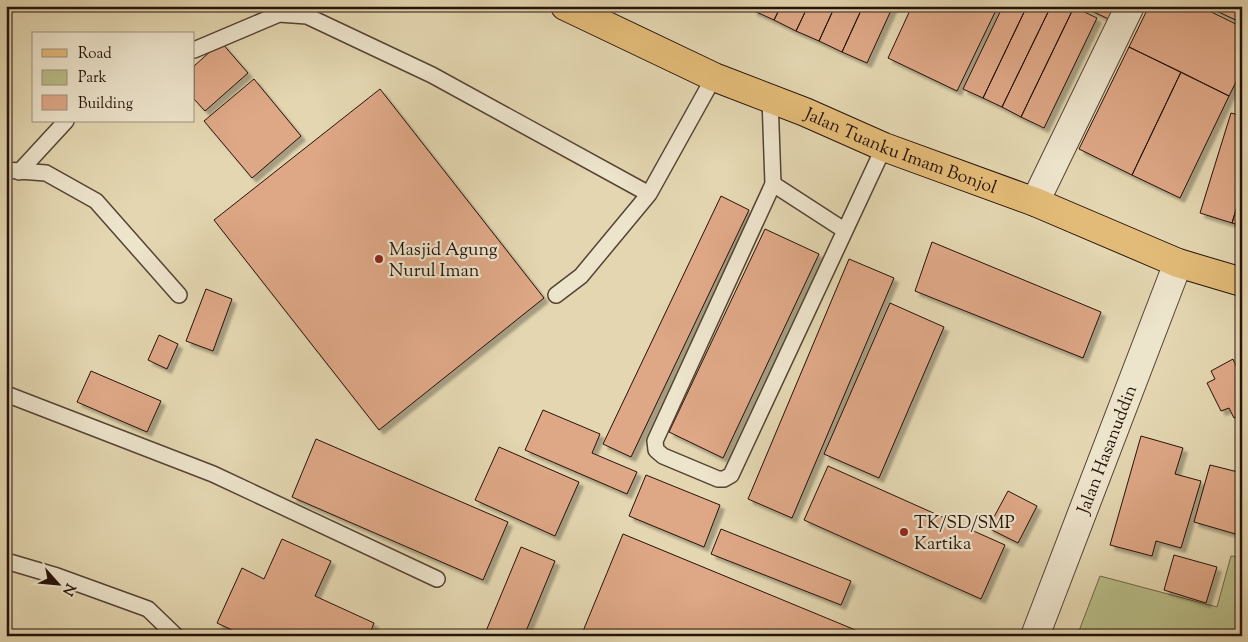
<svg xmlns="http://www.w3.org/2000/svg" width="1248" height="642" viewBox="0 0 1248 642" font-family="'Sorts Mill Goudy',serif">
<style>
.green{fill:#b8bd88;stroke:#6f6849}
.building{fill:#dea786;stroke:#26120a;filter:url(#shadow)}
.lines{fill:none;stroke-linecap:round;stroke-linejoin:round}
.lane-casing{stroke:#554334;stroke-width:18}
.street-casing{stroke:#554334;stroke-width:30}
.primary-casing{stroke:#26120a;stroke-width:30}
.lane{stroke:#ede4cc;stroke-width:15}
.street{stroke:#ede4cc;stroke-width:28}
.primary{stroke:#e2bb78;stroke-width:28}
.poi-dot{fill:#8f2418;stroke:#ede4cc;stroke-width:2}
.labels{text-anchor:middle;stroke-width:4.5;stroke-linejoin:round;paint-order:stroke}
.street-label{font-size:18px;fill:#26120a;stroke:#ede4cc}
.poi-label{font-size:18px;fill:#26120a;stroke:#ede4cc;text-anchor:start}
</style>
<defs>
<filter id="shadow"><feDropShadow dx="4.5" dy="4.5" stdDeviation="1" flood-color="#0004"/></filter>
</defs>
<rect width="100%" height="100%" fill="#e3d6b0"/>
<filter id="stains"><feTurbulence type="fractalNoise" baseFrequency=".004" numOctaves="4"/><feColorMatrix values="0 0 0 0 .2 0 0 0 0 .09 0 0 0 0 .02 0 0 0 .5 -.17"/></filter>
<radialGradient id="worn" r=".72"><stop offset=".6" stop-color="#630" stop-opacity="0"/><stop offset="1" stop-color="#630" stop-opacity=".3"/></radialGradient>
<path class="green" d="M 1231,556 L 1242,557 L 1242,636 L 1077,636 L 1100,576 L 1217,607 Z"/>
<path class="building" d="M 754,6 L 781,6 L 774,20 L 752,10 Z
M 781,6 L 808,6 L 796,31 L 774,20 Z
M 808,6 L 835,6 L 819,41 L 796,31 Z
M 835,6 L 863,6 L 842,52 L 819,41 Z
M 863,6 L 893,6 L 867,63 L 842,52 Z
M 912,6 L 998,6 L 957,91 L 888,58 Z
M 1003,6 L 1027,6 L 983,98 L 963,89 Z
M 1027,6 L 1051,6 L 1002,107 L 983,98 Z
M 1051,6 L 1074,7 L 1021,117 L 1002,107 Z
M 1081,6 L 1120,6 L 1113,21 Z
M 1149,6 L 1199,6 L 1242,27 L 1242,70 L 1229,96 L 1129,47 Z
M 1206,6 L 1242,6 L 1242,23 Z
M 1074,7 L 1097,18 L 1044,128 L 1021,117 Z
M 221,42 L 248,73 L 205,111 L 194,99 L 194,66 Z
M 1129,47 L 1181,72 L 1132,175 L 1079,149 Z
M 1181,72 L 1229,96 L 1180,198 L 1132,175 Z
M 254,79 L 301,136 L 252,178 L 204,121 Z
M 380,89 L 544,298 L 379,430 L 214,220 Z
M 1231,113 L 1242,116 L 1242,190 L 1232,223 L 1200,213 Z
M 1242,190 L 1242,226 L 1232,223 Z
M 721,196 L 749,210 L 631,457 L 603,444 Z
M 765,229 L 819,254 L 723,458 L 669,432 Z
M 932,242 L 1101,312 L 1083,358 L 915,291 Z
M 849,259 L 894,278 L 792,518 L 748,499 Z
M 206,289 L 232,299 L 213,351 L 186,341 Z
M 890,303 L 944,327 L 879,478 L 824,454 Z
M 159,335 L 178,344 L 167,369 L 148,360 Z
M 1233,359 L 1237,368 L 1242,366 L 1242,414 L 1234,418 L 1229,408 L 1221,411 L 1207,383 L 1215,379 L 1211,371 Z
M 91,371 L 161,401 L 147,432 L 77,402 Z
M 543,410 L 600,434 L 592,453 L 637,472 L 627,494 L 525,450 Z
M 1141,436 L 1183,448 L 1175,474 L 1201,481 L 1181,548 L 1156,541 L 1152,556 L 1110,545 Z
M 316,439 L 508,522 L 483,580 L 292,497 Z
M 499,447 L 579,482 L 555,536 L 475,500 Z
M 1210,465 L 1242,473 L 1242,526 L 1239,535 L 1194,522 Z
M 828,466 L 1005,545 L 981,599 L 804,520 Z
M 646,475 L 720,505 L 704,547 L 629,516 Z
M 1008,491 L 1037,506 L 1018,543 L 988,528 Z
M 721,529 L 851,581 L 841,605 L 711,554 Z
M 623,534 L 870,636 L 682,636 L 668,630 L 665,636 L 581,636 Z
M 282,539 L 331,561 L 315,596 L 374,623 L 369,636 L 245,636 L 217,623 L 242,568 L 264,579 Z
M 521,547 L 555,561 L 524,636 L 484,636 Z
M 1174,555 L 1217,567 L 1206,603 L 1164,590 Z"/>
<g class="lines">
<defs>
<path id="lane" d="M 194,50 L 279,14 L 307,16 L 432,75 L 649,194
M 770,98 L 773,184 L 655,441 L 656,450 L 663,456 L 718,479 L 724,479 L 731,475 L 884,147
M 6,170 L 46,173 L 96,201 L 179,295
M 19,172 L 66,121
M 773,184 L 844,230
M 556,295 L 581,276 L 649,194 L 714,77
M 6,394 L 213,474 L 437,579
M 6,561 L 57,576 L 148,609 L 176,636"/>
<g id="street">
<path d="M 1035,202 L 1130,6"/>
<path id="s1" d="M 1035,636 L 1178,263"/>
</g>
<g id="primary">
<path id="s2" d="M 565,6 L 714,77 L 805,112 L 884,147 L 1035,202 L 1178,263 L 1242,282"/>
</g>
</defs>
<use href="#lane" class="lane-casing"/>
<use href="#street" class="street-casing"/>
<use href="#primary" class="primary-casing"/>
<use href="#lane" class="lane"/>
<use href="#street" class="street"/>
<use href="#primary" class="primary"/>
</g>
<g class="poi-dot">
<circle cx="379" cy="259" r="5"/>
<circle cx="904" cy="532" r="5"/>
</g>
<g class="labels">
<g class="street-label">
<text dy="6" stroke="none"><textPath href="#s2" startOffset="366">Jalan Tuanku Imam Bonjol</textPath></text>
<text dy="6" stroke="none"><textPath href="#s1" startOffset="200">Jalan Hasanuddin</textPath></text>
</g>
<g class="poi-label">
<text x="389" y="255">Masjid Agung<tspan x="389" dy="21">Nurul Iman</tspan></text>
<text x="914" y="528">TK/SD/SMP<tspan x="914" dy="21">Kartika</tspan></text>
</g>
</g>
<rect width="1248" height="642" fill="none" stroke="#e3d6b0" stroke-width="25"/>
<rect x="8" y="8" width="1233" height="627" fill="none" stroke="#26120a" stroke-width="2.5"/>
<rect x="12" y="12" width="1223" height="617" fill="none" stroke="#26120a"/>
<rect x="32" y="32" width="162" height="90" fill="#ede4cc" stroke="#9d907e"/>
<rect x="42" y="49" width="25" height="8" fill="#e2bb78" stroke="#9d907e"/>
<text x="78" y="58" font-size="15" fill="#26120a">Road</text>
<rect x="42" y="70" width="25" height="15" fill="#b8bd88" stroke="#9d907e"/>
<text x="78" y="82" font-size="15" fill="#26120a">Park</text>
<rect x="42" y="95" width="25" height="15" fill="#dea786" stroke="#9d907e"/>
<text x="78" y="108" font-size="15" fill="#26120a">Building</text>
<g transform="translate(58 584) rotate(117)" stroke="#ede4cc" stroke-width="4" paint-order="stroke">
<path d="M0-4L9 19L0 12L-9 19Z" fill="#26120a"/>
<text y="-8" font-size="14" font-weight="bold" text-anchor="middle" fill="#26120a">N</text>
</g>
<rect width="100%" height="100%" filter="url(#stains)"/>
<rect width="100%" height="100%" fill="url(#worn)"/>
</svg>
